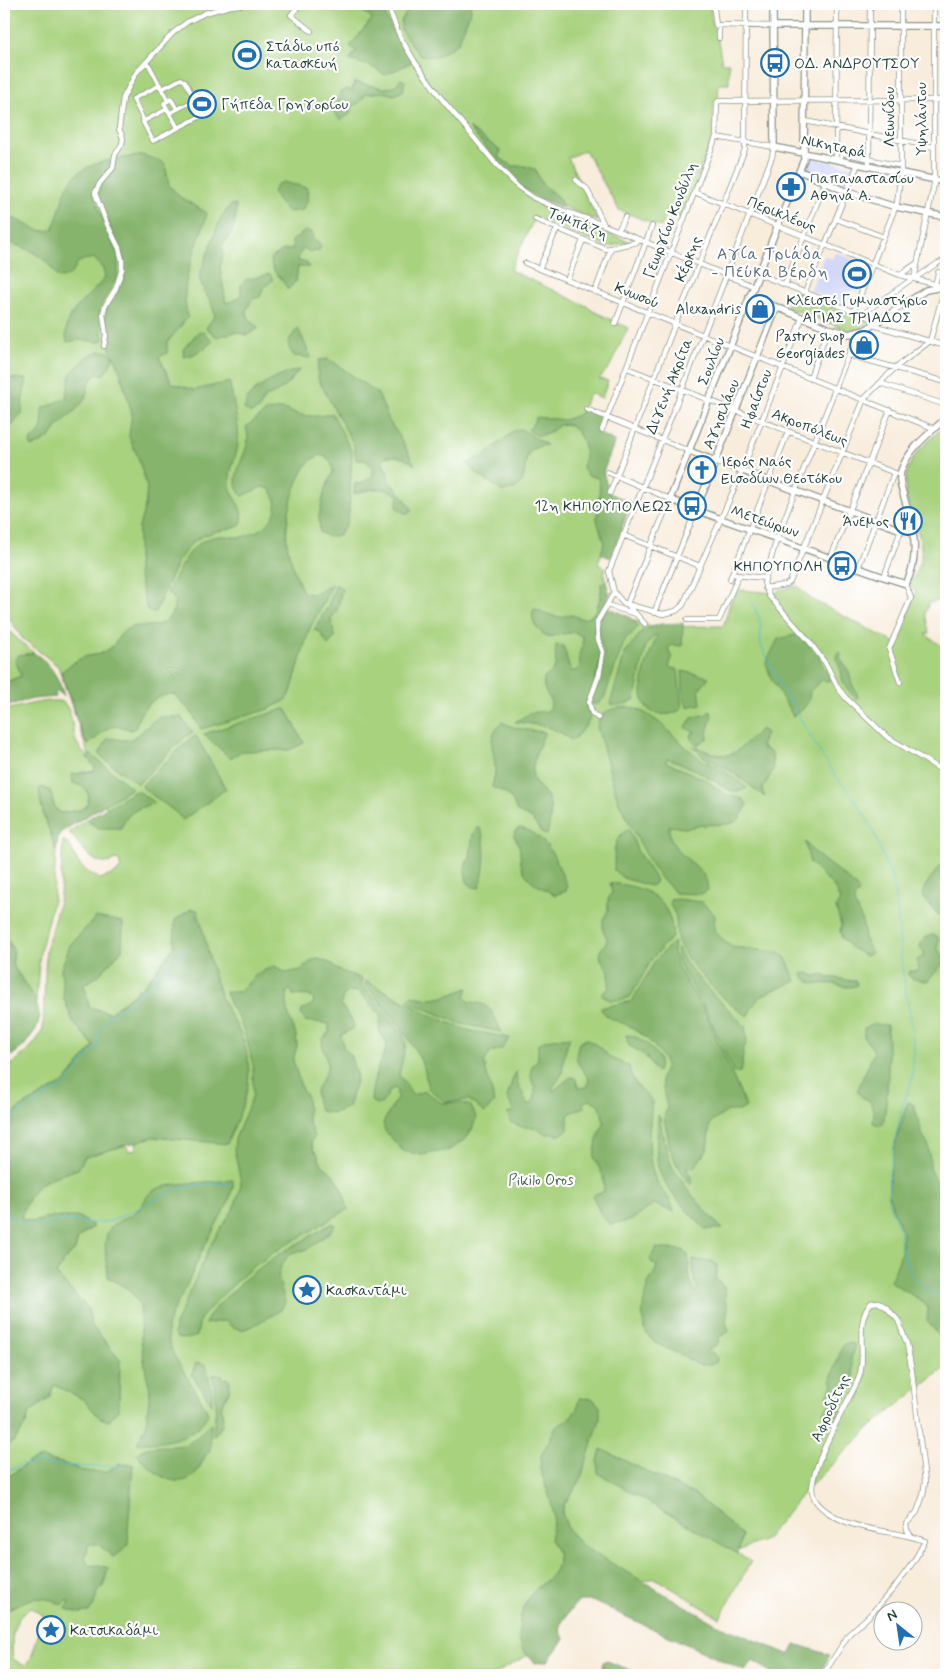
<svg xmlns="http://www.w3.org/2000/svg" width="950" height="1679" viewBox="0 0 950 1679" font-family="Mynerve,sans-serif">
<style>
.built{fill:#d3d8f9}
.green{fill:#a8d27e;stroke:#648859;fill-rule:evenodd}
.forest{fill:#86b46d;stroke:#527850}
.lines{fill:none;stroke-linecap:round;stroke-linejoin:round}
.stream{stroke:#4fb7cd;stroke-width:1}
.pedestrian-casing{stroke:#8c9488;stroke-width:5.5}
.minor-casing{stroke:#8c9488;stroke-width:6}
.tertiary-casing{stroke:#8c9488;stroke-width:8}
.pedestrian{stroke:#fff;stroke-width:4}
.minor{stroke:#fff;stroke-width:4.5}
.tertiary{stroke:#fff;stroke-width:5.5}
.labels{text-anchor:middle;stroke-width:4.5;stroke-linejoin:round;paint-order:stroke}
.poi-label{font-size:15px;fill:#1f3d34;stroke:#fff;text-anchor:start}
.street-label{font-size:15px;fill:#1f3d34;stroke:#fff}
.park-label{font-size:15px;fill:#416246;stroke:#fff}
.neighbourhood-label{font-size:16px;letter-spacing:1px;fill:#566675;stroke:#fff}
</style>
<rect width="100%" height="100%" fill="#fff"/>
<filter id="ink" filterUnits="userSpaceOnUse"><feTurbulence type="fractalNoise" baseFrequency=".02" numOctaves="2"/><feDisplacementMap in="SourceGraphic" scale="10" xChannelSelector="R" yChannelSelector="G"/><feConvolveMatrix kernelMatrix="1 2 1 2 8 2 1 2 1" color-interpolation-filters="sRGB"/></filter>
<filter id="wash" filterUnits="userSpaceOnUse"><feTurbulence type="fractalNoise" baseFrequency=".0096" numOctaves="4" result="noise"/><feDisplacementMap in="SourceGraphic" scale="20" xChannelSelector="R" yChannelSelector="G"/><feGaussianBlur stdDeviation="1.12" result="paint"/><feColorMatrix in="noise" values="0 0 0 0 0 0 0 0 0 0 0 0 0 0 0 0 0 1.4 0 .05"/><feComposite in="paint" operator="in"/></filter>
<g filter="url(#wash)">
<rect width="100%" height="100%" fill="#f8ecdb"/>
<path class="built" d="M 812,158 L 854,166 L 845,187 L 844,188 L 808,172 L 809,170 L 806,167 L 809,159 L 812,160 Z
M 835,252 L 869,266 L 859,292 L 852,290 L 846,305 L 810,291 L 824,256 L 832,259 Z"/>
<path class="green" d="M 4,4 L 710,4 L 712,26 L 715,28 L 715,30 L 716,30 L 722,63 L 729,63 L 729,84 L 719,84 L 718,100 L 714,101 L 712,138 L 682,219 L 667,214 L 661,227 L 619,210 L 585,150 L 568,158 L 598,221 L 542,198 L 539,206 L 630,242 L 606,247 L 535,217 L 510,270 L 591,308 L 591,310 L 628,328 L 610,366 L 599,379 L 608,381 L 602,398 L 590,393 L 582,409 L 608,494 L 630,502 L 601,554 L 598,564 L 606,568 L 604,574 L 606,581 L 601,584 L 602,593 L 597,607 L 652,627 L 723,626 C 729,613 727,600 740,590 L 776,593 L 779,590 L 798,586 L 811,599 L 897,644 L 899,640 L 896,640 L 907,616 L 916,592 L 910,586 C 913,577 920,566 921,557 C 923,542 915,522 910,509 C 895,468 918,449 946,425 L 946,598 L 929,603 L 925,613 L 929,633 L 925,634 L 946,649 L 946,1367 L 875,1423 L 805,1491 L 765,1540 L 735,1552 L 751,1561 L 720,1618 L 655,1578 L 570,1598 L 530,1654 L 493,1675 L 4,1675 L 4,1609 L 7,1610 L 26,1599 L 39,1598 L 89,1472 L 83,1471 L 65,1464 L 29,1462 L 11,1475 L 4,1478 L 4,1448 L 15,1440 L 25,1426 L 29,1413 L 49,1398 L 54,1384 L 83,1399 L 100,1417 L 109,1346 L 91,1325 L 88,1309 L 56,1274 L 65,1260 L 75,1250 L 78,1238 L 93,1227 L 53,1217 L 33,1222 L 20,1218 C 32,1182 43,1180 78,1169 L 85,1157 L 126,1145 L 129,1151 L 136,1149 L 152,1009 L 146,983 L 110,1013 L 89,1007 L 84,984 L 97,977 L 122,950 L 64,999 L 74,1023 L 94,1046 L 65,1082 L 18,1109 L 4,1127 L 4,1069 C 19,1059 35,1047 43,1029 L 46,951 L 60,897 L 63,841 L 65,841 C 75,850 73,856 80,865 C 85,871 93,875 100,879 L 114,874 L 121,869 L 119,860 L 115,859 C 97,874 80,844 69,832 L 86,820 L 98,828 L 110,818 L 94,771 L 82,772 L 73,782 C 82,786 91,789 88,801 C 88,803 87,806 84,808 C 79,811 68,811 61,813 L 55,809 L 50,791 L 42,814 L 51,833 L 56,851 L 53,900 L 40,952 L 36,1001 L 12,964 L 14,951 L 4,934 L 4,710 C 22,707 40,700 58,701 C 72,701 72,730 76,741 C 79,748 85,755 90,759 L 58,666 L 22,638 L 4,610 ZM 31,1608 L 40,1613 L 44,1617 L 31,1658 L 25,1666 L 13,1659 C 11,1640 11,1618 31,1608 Z
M 792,290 L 873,321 L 861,328 L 848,330 L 786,307 Z
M 4,624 L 14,636 L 34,653 L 19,655 L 15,661 L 19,669 L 21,676 L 4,683 Z"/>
<path class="forest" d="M 354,4 L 381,4 L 392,31 L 412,62 L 385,75 L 371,66 L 349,60 L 356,51 L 350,46 L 372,19 Z
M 416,4 L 470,4 L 471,10 L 458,43 L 436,57 L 419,55 L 401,30 L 401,21 L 410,6 Z
M 401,79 L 405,81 L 403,91 L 394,95 L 383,92 L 366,94 L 360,102 L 353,106 L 349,115 L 340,120 L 333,111 L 338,101 L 340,92 L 348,89 L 352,91 L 354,82 L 384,88 L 394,87 Z
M 469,128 L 501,151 L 498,157 L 513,166 L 524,166 L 535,169 L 542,184 L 559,198 L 563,208 L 543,200 L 518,185 Z
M 143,155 C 151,159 158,158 165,164 L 169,185 L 180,197 L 207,213 C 199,247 177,281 188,317 L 167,343 L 167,353 L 159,357 L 172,383 L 194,390 L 230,382 C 232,402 240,423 238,443 C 237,457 228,470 230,485 C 231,497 252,518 237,527 C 224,530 210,532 199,538 C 176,552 167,590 155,612 L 151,613 L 147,610 L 138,573 L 138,542 L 139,527 L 145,506 L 147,488 L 138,457 L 131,442 L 129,436 L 132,413 L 117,362 L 109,347 L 105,314 L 108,306 L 118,290 L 124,269 L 123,258 L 98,197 L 99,190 L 116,159 Z
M 110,160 C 109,174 95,180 93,194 L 118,256 L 118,272 L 116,279 L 102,303 L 99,314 L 103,340 L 98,342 L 79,340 L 67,342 C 60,311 91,298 105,277 L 103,269 L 94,258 L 83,260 L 77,263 C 73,273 69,278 58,278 C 45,254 28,250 4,240 L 4,217 C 20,216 36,237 53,229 C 68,191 61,171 110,160 Z
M 284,182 L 307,188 L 308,200 L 302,210 L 289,212 L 280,204 L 273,192 L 277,184 Z
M 231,205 L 236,205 C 237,221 233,234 222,246 L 223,254 L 220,268 L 226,303 L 233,301 L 241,295 L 241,285 L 245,280 L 270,274 L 273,280 L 264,287 L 260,297 L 252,299 L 246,311 L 250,321 L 259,328 L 247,335 L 235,332 L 217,337 L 206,328 L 215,315 L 211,302 L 204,292 L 199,277 L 221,217 Z
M 305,231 L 312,232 L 313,239 L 321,245 L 319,251 L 310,252 L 304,248 L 299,255 L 298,261 L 306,262 L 309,267 L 298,267 L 296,281 L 288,290 C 281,275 272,275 270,258 L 284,250 L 293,249 L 292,241 Z
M 298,328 L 311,358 L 294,356 C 284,343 289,340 298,328 Z
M 199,331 L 205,333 L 213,341 C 205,349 194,356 183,357 L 184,348 Z
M 99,351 L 109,352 L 113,357 L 109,368 L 104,374 L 95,375 L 89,383 L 85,399 L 78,408 L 58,426 L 50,437 L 41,443 L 31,447 L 30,441 C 44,432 43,424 42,409 L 66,398 L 71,373 L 87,357 Z
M 328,359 L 335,363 L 378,394 L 390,423 L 398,434 L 415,465 C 405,458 397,454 385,457 L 382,462 L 387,471 L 389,481 L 401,494 L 412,509 L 410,513 L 404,513 L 396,507 L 399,496 C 385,485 369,489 354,494 L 355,483 L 361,484 L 373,476 L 372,468 L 366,460 L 356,460 L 354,445 L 319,381 L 317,371 L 319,360 Z
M 299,370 C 288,384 283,391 265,397 L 259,409 L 251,413 L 244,409 C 246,404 247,398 250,395 C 258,386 287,371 299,370 Z
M 4,378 L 27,379 L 23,396 L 22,414 L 4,435 Z
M 283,409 C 301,416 314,419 332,413 L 352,452 L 349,511 L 347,523 L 339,535 L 328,537 L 320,532 L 319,516 L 325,490 L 333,472 L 332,465 L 328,458 L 320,455 C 317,457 312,459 310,461 C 294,479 285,519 287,542 C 289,556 297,582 304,593 L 314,594 L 333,584 L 309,630 L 291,692 L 285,701 L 266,710 L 201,729 L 191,712 L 174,694 C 156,693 138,710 136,727 L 131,730 C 105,720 106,733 88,744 L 85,742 L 61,672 C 68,667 76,660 84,657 C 91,655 100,655 106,651 C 117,645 118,634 127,629 C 143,621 159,634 172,613 C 175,607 175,601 172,595 L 167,593 C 175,577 186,552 201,542 C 207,538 218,535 226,536 C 231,536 237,538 241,537 C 265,532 287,513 270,489 L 262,487 L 243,496 C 225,482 247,456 248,439 C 248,435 247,431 246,427 L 267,411 Z
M 583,409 L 604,418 L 597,433 L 615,441 L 603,472 L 609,493 L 631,502 L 611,558 L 601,554 L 604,542 L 597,520 L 600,483 L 598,478 L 587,475 C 579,461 585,465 585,453 C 585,442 577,427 566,424 L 559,425 L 552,431 L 539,436 L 530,432 L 528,429 L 531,428 L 536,417 L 565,420 L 580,414 Z
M 521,429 L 547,445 C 513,447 535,479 514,489 C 511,491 506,491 502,491 L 476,473 L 467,463 L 482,457 L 515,430 Z
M 606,581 L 610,595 C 605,604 597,616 595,627 C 593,638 602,649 600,661 C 598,667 597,674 595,680 C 590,693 582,704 590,717 L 585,727 L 572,741 C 553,725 539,725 515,722 L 530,713 L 548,711 C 556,701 546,697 544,687 C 543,684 544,681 544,678 C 562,666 553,662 556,645 L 563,646 C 567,654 566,663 572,671 L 575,671 L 580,667 L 579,654 L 582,646 L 583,637 L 575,632 L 547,637 C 537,629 529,621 534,608 C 542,612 550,616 559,617 C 563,617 567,615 571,615 C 577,616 580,620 586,618 C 599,614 602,595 601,584 Z
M 336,584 L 342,589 L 337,610 L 331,619 L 335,638 L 328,645 L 320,632 L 314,630 L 328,606 Z
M 607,607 C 617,612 634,616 638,627 L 624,642 L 604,698 L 598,704 L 592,704 L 591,702 L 604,652 L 599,639 L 598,622 Z
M 683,623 L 682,646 L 672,645 L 668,649 L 672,658 L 669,667 L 678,670 L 682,708 C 676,714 668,715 660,714 C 626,710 649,655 657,636 L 655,635 L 646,645 L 635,699 C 629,704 618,707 610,704 L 625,653 L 643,630 L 661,624 Z
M 800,634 L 819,658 L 831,681 L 822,680 L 810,691 L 809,701 L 802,710 L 793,716 L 771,678 L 766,663 L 778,639 Z
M 839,651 L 841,654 L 840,658 L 849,672 L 852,684 L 858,696 L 857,698 L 855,698 L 843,683 L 841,670 L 836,658 L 837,653 Z
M 34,653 C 50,663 59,678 64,696 L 57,691 L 55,692 L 56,697 L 33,699 L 4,706 L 4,683 L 21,676 L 19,669 L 15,661 L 19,655 Z
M 682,671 L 709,677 L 699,689 L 701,704 L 687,707 L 683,694 Z
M 630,707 C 658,714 676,741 698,757 C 704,762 712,765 719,768 C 729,774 738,781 747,788 L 741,791 L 731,791 L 696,770 L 667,758 L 666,762 L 706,780 L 726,795 L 743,799 L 747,804 C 738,830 726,823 705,825 C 699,825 692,828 685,828 C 680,828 675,826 669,826 C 668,859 707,860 708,890 L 701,894 L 675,893 L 670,886 L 660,878 L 652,866 L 618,801 L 597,727 C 600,709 615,708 630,707 Z
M 284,709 L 286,709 L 288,712 L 304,743 L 289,750 L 242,751 L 230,758 L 204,734 Z
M 711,711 C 714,720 705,728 708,738 L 697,745 L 691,739 L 690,735 L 695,732 L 685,728 L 692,718 L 706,714 Z
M 159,717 L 181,717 L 193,733 L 186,736 L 138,784 L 109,763 L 99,754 L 108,738 C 114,738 120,740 125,740 C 138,740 148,723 159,717 Z
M 502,722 C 516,730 529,730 545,732 C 540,743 530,765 533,777 C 535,785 543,789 547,796 C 553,806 550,824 547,835 L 542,833 L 531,818 L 517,812 C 512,796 507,793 492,787 C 493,782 495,776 495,771 C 496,751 484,739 502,722 Z
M 761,729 L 766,733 L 761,747 L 772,753 L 773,770 L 762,790 L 765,797 L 732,772 L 702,756 L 693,746 C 733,762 731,757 761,729 Z
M 196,736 L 226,789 L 183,820 L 174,811 L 143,788 L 142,785 L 191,738 Z
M 90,754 L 132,788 L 61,832 L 58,839 L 56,851 C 50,830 40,811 39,789 L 43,787 L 50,791 L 55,809 L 61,813 C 67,812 79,811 84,808 C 87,806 88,803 88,801 C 91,789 82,786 73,783 L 72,774 L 92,772 L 95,770 L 94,766 L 87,757 Z
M 135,791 L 140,792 L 154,803 C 137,809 129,810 121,828 L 98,828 L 86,820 Z
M 479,827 C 488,837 485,877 479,888 L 473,887 L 467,882 L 465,872 L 466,863 L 470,857 L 473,833 Z
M 520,828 C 551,837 555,860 567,886 L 566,891 L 555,895 C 543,888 526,881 522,867 C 518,855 523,847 514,836 L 515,831 Z
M 629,829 L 638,852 L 656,880 L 654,884 L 650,886 L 623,878 L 614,870 C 615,853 611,839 629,829 Z
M 805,842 C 820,862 845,872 860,892 L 855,896 L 854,904 L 858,910 L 864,928 L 864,938 L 872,952 L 866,956 L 850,947 L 842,938 L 840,932 L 841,925 L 836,908 L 840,900 L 834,887 L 810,863 Z
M 946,862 L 946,918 L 937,913 L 923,898 C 924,895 923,892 924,889 C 926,883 941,864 946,862 Z
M 610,883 C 636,886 661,891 670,919 C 672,925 673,932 672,938 L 661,947 L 660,951 L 652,959 L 631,996 L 622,1000 L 610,1000 L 602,996 L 603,993 L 609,988 L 609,971 L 601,959 L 600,954 L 601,949 L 607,941 L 607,938 L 603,931 L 603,919 L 608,911 L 608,900 L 612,892 Z
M 678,899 L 702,902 L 715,915 L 714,930 L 724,941 L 732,947 L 779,952 L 786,958 L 796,981 C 775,991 757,991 748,1016 C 728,1006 685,962 678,941 C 676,934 677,925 676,918 C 675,911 669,907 670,900 Z
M 191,909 L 197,910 C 206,936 209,964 219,991 C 224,1006 234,1020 241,1035 C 259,1079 243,1104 227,1144 L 153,1137 L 85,1157 L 78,1169 C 46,1179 30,1183 21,1219 L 33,1222 L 53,1217 L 79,1217 L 93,1226 L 78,1238 L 75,1250 L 65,1260 L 56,1274 L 88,1309 L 91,1325 L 120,1360 L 119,1409 L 109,1421 L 100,1418 L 83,1399 L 54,1385 L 49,1398 L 29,1413 L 25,1426 L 15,1440 L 4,1448 L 4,1127 L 18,1109 L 65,1082 L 94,1046 L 74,1023 L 64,999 L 61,969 L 70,945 L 96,917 L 123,922 L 122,950 L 97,977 L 84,984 L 89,1007 L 110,1013 L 142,988 L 174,947 L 175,920 Z
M 4,934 L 14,951 L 12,964 L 36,1001 L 40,1017 L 36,1029 L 24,1046 L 4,1062 Z
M 933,935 L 937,936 L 939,940 L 937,948 L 945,959 L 944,964 L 940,966 C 938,973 931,975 928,981 C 922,982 919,978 913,979 L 907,974 L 910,971 L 917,971 L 919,969 L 916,961 L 918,959 L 923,957 L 924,953 L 920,948 C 922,939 924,937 933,935 Z
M 673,942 L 674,943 L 673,951 L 677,966 L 706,1014 L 746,1107 L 739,1111 L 728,1111 L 710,1123 L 707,1150 L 694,1168 L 686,1167 L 693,1182 L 691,1185 L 677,1165 L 670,1148 L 664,1118 L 667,1107 L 661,1079 L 666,1065 C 659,1047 642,1032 625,1024 C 613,1019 608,1019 600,1008 L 632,1001 L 655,961 Z
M 678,948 L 684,960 L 702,983 L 745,1026 L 747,1041 L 743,1050 L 742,1069 L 740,1072 L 734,1073 C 719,1039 705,1005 684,973 C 680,966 674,957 678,948 Z
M 319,959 L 332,964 L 336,969 L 362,979 L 361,984 L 403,1035 L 406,1044 L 399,1075 L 407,1085 L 412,1095 L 425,1091 L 442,1103 L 462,1103 L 471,1106 L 476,1117 L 473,1127 L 467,1138 L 449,1150 L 421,1155 L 403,1151 L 385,1131 L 383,1123 L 397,1098 L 397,1091 L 394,1088 L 390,1090 C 385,1099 383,1109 371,1101 C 372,1089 374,1077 379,1065 C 382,1057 386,1052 387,1043 L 379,1031 L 381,1016 L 359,992 L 349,991 L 343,996 L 341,1005 L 353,1022 L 354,1028 L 341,1035 L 343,1047 L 350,1054 L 357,1077 L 348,1107 L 334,1113 L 320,1111 C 309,1085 323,1087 327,1067 C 328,1057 322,1049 322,1040 L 329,1032 L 329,1024 L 305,1021 L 301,1015 L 302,1010 L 313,1004 L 314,1000 L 311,996 L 293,995 L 291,990 L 287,991 L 287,1011 L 296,1035 L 297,1046 L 293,1060 L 302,1090 L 307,1097 L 308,1120 L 314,1137 L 311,1142 L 314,1151 L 318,1154 C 317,1165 331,1169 336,1178 C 342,1188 346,1199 348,1209 L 276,1251 L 250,1269 L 217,1300 L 200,1319 L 197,1336 L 191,1338 L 178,1339 L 174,1334 L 175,1325 L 212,1242 L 234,1208 L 240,1189 L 241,1182 L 234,1149 L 235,1139 L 253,1095 L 253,1065 L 248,1044 L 240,1021 L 230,1005 L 225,992 L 239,992 L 258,973 L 275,966 L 286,973 L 301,970 L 312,960 Z
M 808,973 L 815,976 L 822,974 L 826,975 L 828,978 C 837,977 847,981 856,981 L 857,985 C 849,989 842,986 834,984 C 821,982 811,989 802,974 Z
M 366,981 L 428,1014 L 467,1030 L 510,1038 L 502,1049 L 491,1052 L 484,1062 C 486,1076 492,1088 494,1102 L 485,1113 L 469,1100 L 445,1102 L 428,1088 C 426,1081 426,1074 424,1068 C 411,1035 386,1011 365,984 Z
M 468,988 L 465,997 L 470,1002 C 493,1003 492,1015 502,1032 L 462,1024 L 409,1002 L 407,1000 L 411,996 L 432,999 L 444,997 Z
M 873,1024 L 887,1025 C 889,1058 889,1091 883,1124 L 880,1125 L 873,1123 L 874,1113 L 870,1101 L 862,1097 L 857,1091 L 874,1052 L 870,1045 L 864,1038 L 864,1028 Z
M 626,1035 C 637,1034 655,1049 659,1059 C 660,1064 659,1068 658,1072 C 652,1068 652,1064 647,1058 C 643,1053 635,1049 629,1046 Z
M 570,1037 L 564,1056 L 562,1074 L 553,1087 L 553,1091 L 571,1077 L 575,1078 L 579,1088 L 586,1087 L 589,1080 C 580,1063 572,1064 579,1043 L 587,1039 L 601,1048 L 610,1058 L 629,1066 C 631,1083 641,1089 652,1101 C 650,1125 646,1152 654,1175 C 658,1189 672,1197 674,1212 L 654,1204 L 630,1221 L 609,1224 L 601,1215 L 593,1196 L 596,1193 L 599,1194 L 604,1191 L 603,1176 L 594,1157 L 597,1140 L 604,1122 L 600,1105 L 591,1100 L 583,1102 L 584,1107 L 570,1113 L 568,1117 L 568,1130 L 558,1136 L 556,1133 L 547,1134 L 534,1128 L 519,1126 L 510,1122 L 508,1113 L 514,1111 L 507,1097 C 511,1088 511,1079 516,1072 L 517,1081 L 527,1103 L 530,1105 C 542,1093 529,1083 531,1070 C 531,1065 535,1063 538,1059 L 538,1044 L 545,1040 Z
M 908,1102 L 914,1105 L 922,1134 L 928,1144 L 931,1172 L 935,1180 L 940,1181 L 946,1178 L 946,1344 L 927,1321 L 928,1309 L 923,1302 L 890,1281 C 898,1264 905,1249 901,1229 C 899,1220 892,1210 890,1200 C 885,1176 899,1125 908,1102 Z
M 658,1115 L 660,1118 L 662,1133 L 672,1167 L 692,1195 L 722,1229 L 705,1229 C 690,1213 662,1188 658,1166 C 655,1150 658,1131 658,1115 Z
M 233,1180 L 233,1186 L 228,1203 L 203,1249 L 186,1287 L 171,1315 L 167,1328 L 168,1338 L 173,1354 L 206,1408 L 208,1414 C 195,1439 163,1444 137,1443 L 146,1426 L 150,1389 L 146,1373 L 141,1340 L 140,1305 L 130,1290 L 108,1277 C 107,1259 99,1234 116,1223 C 123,1218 133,1215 139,1209 C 145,1204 145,1195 153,1191 C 165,1182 216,1182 233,1180 Z
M 333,1223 L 335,1225 C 332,1232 314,1245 307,1249 C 302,1252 296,1252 290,1253 C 273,1277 278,1275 285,1302 L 281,1310 L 251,1327 L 241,1330 L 231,1326 L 225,1321 L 205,1324 L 210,1314 L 223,1300 L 251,1274 L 281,1253 Z
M 656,1248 C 666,1250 675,1248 685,1251 L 688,1255 L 690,1282 L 696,1292 L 698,1290 L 694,1280 L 693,1260 L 712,1261 L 717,1265 L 717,1271 L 715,1277 L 724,1287 L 726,1296 L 725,1301 L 728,1309 L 726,1322 L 729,1330 L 727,1333 L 719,1337 C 719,1345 716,1346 709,1348 L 710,1352 L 715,1354 L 717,1357 L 716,1363 C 694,1369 695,1361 677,1353 C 669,1349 656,1345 650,1338 C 638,1325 643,1298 649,1282 C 652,1276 656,1272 657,1265 L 652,1263 L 650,1259 Z
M 847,1343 L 854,1344 L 855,1349 L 851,1358 L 854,1376 L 853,1380 L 848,1384 L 845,1400 L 841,1406 L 834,1422 L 826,1425 L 823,1424 L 824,1410 L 829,1405 L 827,1395 L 833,1385 L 831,1379 L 843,1345 Z
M 198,1363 L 206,1365 L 212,1392 L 212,1404 L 192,1375 L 195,1364 Z
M 216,1374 L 222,1375 L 224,1379 L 227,1378 L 230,1381 L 229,1392 L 223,1402 L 221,1409 C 225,1420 223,1428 213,1436 L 216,1405 L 213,1375 Z
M 579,1398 L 593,1399 L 600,1407 L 600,1419 L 580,1481 L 564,1505 L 562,1513 L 568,1529 L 582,1546 L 716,1624 L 790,1655 L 795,1644 L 830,1655 L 818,1675 L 775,1675 L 753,1661 L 745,1671 L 592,1601 L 580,1601 L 575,1604 L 562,1622 L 560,1630 L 564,1639 L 548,1661 L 535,1663 C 531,1658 522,1652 521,1645 C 516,1628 521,1604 534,1591 C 540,1584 553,1577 556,1569 C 561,1558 556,1548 550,1540 L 554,1517 L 551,1502 L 540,1469 L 541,1456 L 556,1427 L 568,1420 L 577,1409 Z
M 211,1423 L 210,1451 L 207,1453 C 203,1460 199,1471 193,1476 C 174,1492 148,1468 137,1454 C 147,1442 172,1449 187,1444 C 195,1441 204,1429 211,1423 Z
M 601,1449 L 697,1496 L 742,1535 L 738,1554 L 598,1473 L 598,1461 Z
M 42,1458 L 65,1464 L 83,1471 L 106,1472 L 119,1464 L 133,1464 L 128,1531 C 130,1547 126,1549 113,1557 L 98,1544 L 89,1544 L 85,1558 L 89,1566 L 99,1565 L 108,1568 L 104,1584 L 97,1594 L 93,1607 L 89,1612 L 79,1613 L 66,1609 L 69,1602 L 65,1601 L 62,1605 C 40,1593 28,1599 7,1610 L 4,1609 L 4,1478 L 11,1475 L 29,1462 Z
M 607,1661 L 643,1675 L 605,1675 L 602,1668 L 603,1662 Z"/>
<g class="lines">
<path class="stream" d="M 752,602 L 758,615 L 761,626 L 760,643 L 778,681 L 816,746 L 835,775 L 854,798 L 872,828 L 893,882 L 897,907 L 901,957 L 905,988 L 911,1020 L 914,1049 L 912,1079 L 902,1108 L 897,1131 L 889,1175 L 888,1201 L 899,1228 L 901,1250 L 909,1271 L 915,1279 L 925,1288 L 943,1300 C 946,1312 944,1323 946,1335
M 4,1132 L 18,1113 L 66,1085 L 83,1062 L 97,1047 L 98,1034 L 110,1017 L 151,984 L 189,947
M 4,1211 L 17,1222 L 39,1227 L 61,1221 L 94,1223 L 112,1221 L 175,1189 L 206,1184 L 230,1184
M 4,1472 L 22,1465 L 34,1463 L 85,1467 L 122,1466"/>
</g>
</g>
<g filter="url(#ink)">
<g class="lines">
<defs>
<path id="pedestrian" d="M 145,63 L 149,65 L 168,101 L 164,103 L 178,128 L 203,115 L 185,81 L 181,79 L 162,89
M 160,85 L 133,99 L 144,121 L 167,109
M 168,101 L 171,99 L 177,109
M 170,113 L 195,100
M 144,121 L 143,122 L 153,141 L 178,128
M 840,160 L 842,153 L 901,166
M 914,279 L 938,263 L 946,260
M 935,285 L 938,272 L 946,273
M 805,292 L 825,245
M 861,315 L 912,279"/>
<path id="minor" d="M 300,4 L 291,15 L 311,31
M 387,4 L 400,37 L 415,62 L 441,98 L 495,163 L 518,187 L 534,198 L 557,208 L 604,225 L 753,286
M 715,4 L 714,9 L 716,25 L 773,26
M 719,25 L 719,38
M 805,121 L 934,147
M 716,137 L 774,147 L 772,157 L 682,390 L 609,571 L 614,592 L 623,603 L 663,614 L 676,611 L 683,605 L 742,471 L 802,318
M 836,159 L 837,4
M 869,166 L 870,4
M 576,180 L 587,189 L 604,225
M 694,192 L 900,275 L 941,286
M 535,219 L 606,249 L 637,242 L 640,240
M 836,219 L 884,237
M 618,231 L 625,217
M 825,245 L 858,164
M 525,263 L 935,429
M 539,269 L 557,229
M 758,274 L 878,321
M 900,275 L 917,263
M 914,279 L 934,184 L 934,4
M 567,280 L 583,240
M 785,285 L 825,183
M 595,292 L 611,248
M 854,311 L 897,203 L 901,172 L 901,4
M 615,324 L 652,226
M 873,325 L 946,346
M 857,333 L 777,538 L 764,583 L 769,596 L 809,641 L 826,664 L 838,688 L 846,698 L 886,736 L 946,773
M 104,346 L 106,335 L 103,314 L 105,306 L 116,288 L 122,269 L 122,260 L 119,248 L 107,224 L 95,193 L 100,183 L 113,168 L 115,155 L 122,144 L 123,138 L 119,129 L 123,98 L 136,73 L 173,33 L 187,22 L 205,13 L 230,6 L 249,4
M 849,355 L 946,382
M 627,368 L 900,475
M 810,378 L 828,328
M 880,383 L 946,405
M 586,409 L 689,451
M 602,430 L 716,137 L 717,103 L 718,101 L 946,100
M 607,472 L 670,499 L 627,604 L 645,624
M 610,493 L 675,324 L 745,149 L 746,9
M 623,535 L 700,566
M 831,557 L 890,410
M 858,568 L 894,473
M 736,575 L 765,578
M 884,577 L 901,530
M 730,579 L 788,432
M 765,588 L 786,585 L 790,582 L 864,399 L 896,367 L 930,341 L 946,283
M 614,592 L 607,605 L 636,614
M 654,613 L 696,510
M 687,620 L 719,620 L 739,575
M 900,682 L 889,649 L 911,598 L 906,584
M 598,718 L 592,713 L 589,702 L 599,675 L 603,652 L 598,639 L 597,622 L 607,605
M 823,1675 L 849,1634 L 869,1616 L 894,1588 L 914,1561 L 925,1541 C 899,1531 868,1532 844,1521 C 833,1516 817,1508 813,1495 C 806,1473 847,1404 858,1380 C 868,1356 853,1324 871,1303 L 878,1302 L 886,1307 L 898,1320 L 907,1344 L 912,1372 L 925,1482 L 923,1495 L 917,1512 L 906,1524 L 907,1530 L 912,1537"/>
<path id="tertiary" d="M 773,4 L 774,147 L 946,182
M 805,4 L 804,159 L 670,499 L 696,510 L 884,577 L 906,584 C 921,555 913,527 904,497 C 902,489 898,480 901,471 C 908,449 930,433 946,418
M 773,26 L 946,26
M 800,171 L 847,192 L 896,207 L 946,217
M 749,296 L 828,328 L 849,334 L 865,330 L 926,290 L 937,288 L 946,288
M 689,451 L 901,530 L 914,531
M 696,510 L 777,307"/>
</defs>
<use href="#pedestrian" class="pedestrian-casing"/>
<use href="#minor" class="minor-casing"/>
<use href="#tertiary" class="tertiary-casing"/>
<use href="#pedestrian" class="pedestrian"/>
<use href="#minor" class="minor"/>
<use href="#tertiary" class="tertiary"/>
</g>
</g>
<defs>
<symbol id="stadium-ring" viewBox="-11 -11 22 22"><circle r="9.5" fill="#fff" stroke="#1f6fb2" stroke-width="1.5"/><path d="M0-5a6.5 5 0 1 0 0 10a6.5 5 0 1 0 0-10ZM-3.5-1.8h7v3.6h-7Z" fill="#1f6fb2"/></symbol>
<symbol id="bus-ring" viewBox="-11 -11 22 22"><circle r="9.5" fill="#fff" stroke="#1f6fb2" stroke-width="1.5"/><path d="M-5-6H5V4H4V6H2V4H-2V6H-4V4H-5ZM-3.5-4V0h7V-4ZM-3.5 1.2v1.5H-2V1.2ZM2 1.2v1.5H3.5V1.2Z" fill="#1f6fb2"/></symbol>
<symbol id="pharmacy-ring" viewBox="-11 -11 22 22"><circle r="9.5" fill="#fff" stroke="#1f6fb2" stroke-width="1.5"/><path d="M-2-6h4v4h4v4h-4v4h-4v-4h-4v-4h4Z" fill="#1f6fb2"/></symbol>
<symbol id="shop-ring" viewBox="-11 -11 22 22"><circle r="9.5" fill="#fff" stroke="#1f6fb2" stroke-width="1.5"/><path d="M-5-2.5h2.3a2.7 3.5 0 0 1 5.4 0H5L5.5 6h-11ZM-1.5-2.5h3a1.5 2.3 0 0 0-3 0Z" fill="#1f6fb2"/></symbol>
<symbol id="church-ring" viewBox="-11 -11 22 22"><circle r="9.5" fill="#fff" stroke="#1f6fb2" stroke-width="1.5"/><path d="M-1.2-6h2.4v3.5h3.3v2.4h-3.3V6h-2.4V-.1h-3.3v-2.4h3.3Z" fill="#1f6fb2"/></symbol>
<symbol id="restaurant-ring" viewBox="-11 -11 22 22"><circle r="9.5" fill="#fff" stroke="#1f6fb2" stroke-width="1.5"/><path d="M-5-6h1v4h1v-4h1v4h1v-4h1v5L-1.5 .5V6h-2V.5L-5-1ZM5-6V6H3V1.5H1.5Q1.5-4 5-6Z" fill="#1f6fb2"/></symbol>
<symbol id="sight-ring" viewBox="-11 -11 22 22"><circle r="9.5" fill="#fff" stroke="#1f6fb2" stroke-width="1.5"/><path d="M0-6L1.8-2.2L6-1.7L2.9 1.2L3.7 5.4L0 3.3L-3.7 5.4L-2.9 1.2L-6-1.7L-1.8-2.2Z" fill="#1f6fb2"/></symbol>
</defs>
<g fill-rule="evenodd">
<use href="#stadium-ring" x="231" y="39" width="32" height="32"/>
<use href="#bus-ring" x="759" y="47" width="32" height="32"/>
<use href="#stadium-ring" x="186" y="88" width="32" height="32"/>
<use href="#pharmacy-ring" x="775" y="171" width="32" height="32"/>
<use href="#stadium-ring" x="841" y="258" width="32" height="32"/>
<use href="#shop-ring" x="744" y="293" width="32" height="32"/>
<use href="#shop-ring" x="848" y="329" width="32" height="32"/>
<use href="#church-ring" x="686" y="454" width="32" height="32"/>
<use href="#bus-ring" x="676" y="490" width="32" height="32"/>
<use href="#restaurant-ring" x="892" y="505" width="32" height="32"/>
<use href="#bus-ring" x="826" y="550" width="32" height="32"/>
<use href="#sight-ring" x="291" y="1274" width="32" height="32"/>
<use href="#sight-ring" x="35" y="1614" width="32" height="32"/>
</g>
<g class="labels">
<g class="poi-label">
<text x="266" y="51">Στάδιο υπό<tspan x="266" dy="17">κατασκευή</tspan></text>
<text x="794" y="68">ΟΔ. ΑΝΔΡΟΥΤΣΟΥ</text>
<text x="221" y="109">Γήπεδα Γρηγορίου</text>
<text x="810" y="183">Παπαναστασίου<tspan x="810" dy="17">Αθηνά Α.</tspan></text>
<text x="857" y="305" text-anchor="middle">Κλειστό Γυμναστήριο<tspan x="857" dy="17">ΑΓΙΑΣ ΤΡΙΑΔΟΣ</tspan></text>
<text x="741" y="314" text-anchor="end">Alexandris</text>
<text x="845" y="341" text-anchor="end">Pastry shop<tspan x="845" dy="17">Georgiades</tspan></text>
<text x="721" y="466">Ιερός Ναός<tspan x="721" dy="17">Εισοδίων Θεοτόκου</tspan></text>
<text x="673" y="511" text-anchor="end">12η ΚΗΠΟΥΠΟΛΕΩΣ</text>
<text x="889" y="526" text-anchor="end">Άνεμος</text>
<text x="823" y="571" text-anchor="end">ΚΗΠΟΥΠΟΛΗ</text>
<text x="326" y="1295">Κασκαντάμι</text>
<text x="70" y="1635">Κατσικαδάμι</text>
</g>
<g class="street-label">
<text transform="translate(889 117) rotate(-90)" y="5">Λεωνίδου</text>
<text transform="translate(921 119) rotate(-90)" y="5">Υψηλάντου</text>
<text transform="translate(834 146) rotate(12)" y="5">Νικηταρά</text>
<text transform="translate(782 214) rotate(22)" y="5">Περικλέους</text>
<text transform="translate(670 220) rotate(-69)" y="5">Γεωργίου Κονδύλη</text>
<text transform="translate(578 223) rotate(22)" y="5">Τομπάζη</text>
<text transform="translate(688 259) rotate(-68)" y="5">Κέρκης</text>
<text transform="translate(637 295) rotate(22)" y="5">Κνωσού</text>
<text transform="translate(711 361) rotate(-69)" y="5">Σουλίου</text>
<text transform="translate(669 386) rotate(-68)" y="5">Διγενή Ακρίτα</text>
<text transform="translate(756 399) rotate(-69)" y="5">Ηφαίστου</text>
<text transform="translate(721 414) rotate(-68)" y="5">Αγησιλάου</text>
<text transform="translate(810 427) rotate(21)" y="5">Ακροπόλεως</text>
<text transform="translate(765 521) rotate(19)" y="5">Μετεώρων</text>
<text transform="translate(830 1408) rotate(-65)" y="5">Αφροδίτης</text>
</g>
<g class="park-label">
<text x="541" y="1185">Pikilo Oros</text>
</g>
<g class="neighbourhood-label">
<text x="770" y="259">Αγία Τριάδα<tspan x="770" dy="18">- Πεύκα Βέρδη</tspan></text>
</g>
</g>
<rect width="950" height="1679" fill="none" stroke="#fff" stroke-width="20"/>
<g transform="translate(898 1626) rotate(330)"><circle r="24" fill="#ffffff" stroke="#a5b1ae"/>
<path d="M0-4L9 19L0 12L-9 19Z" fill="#1f6fb2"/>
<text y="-8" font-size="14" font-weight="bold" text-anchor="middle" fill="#1f3d34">N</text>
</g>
</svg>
